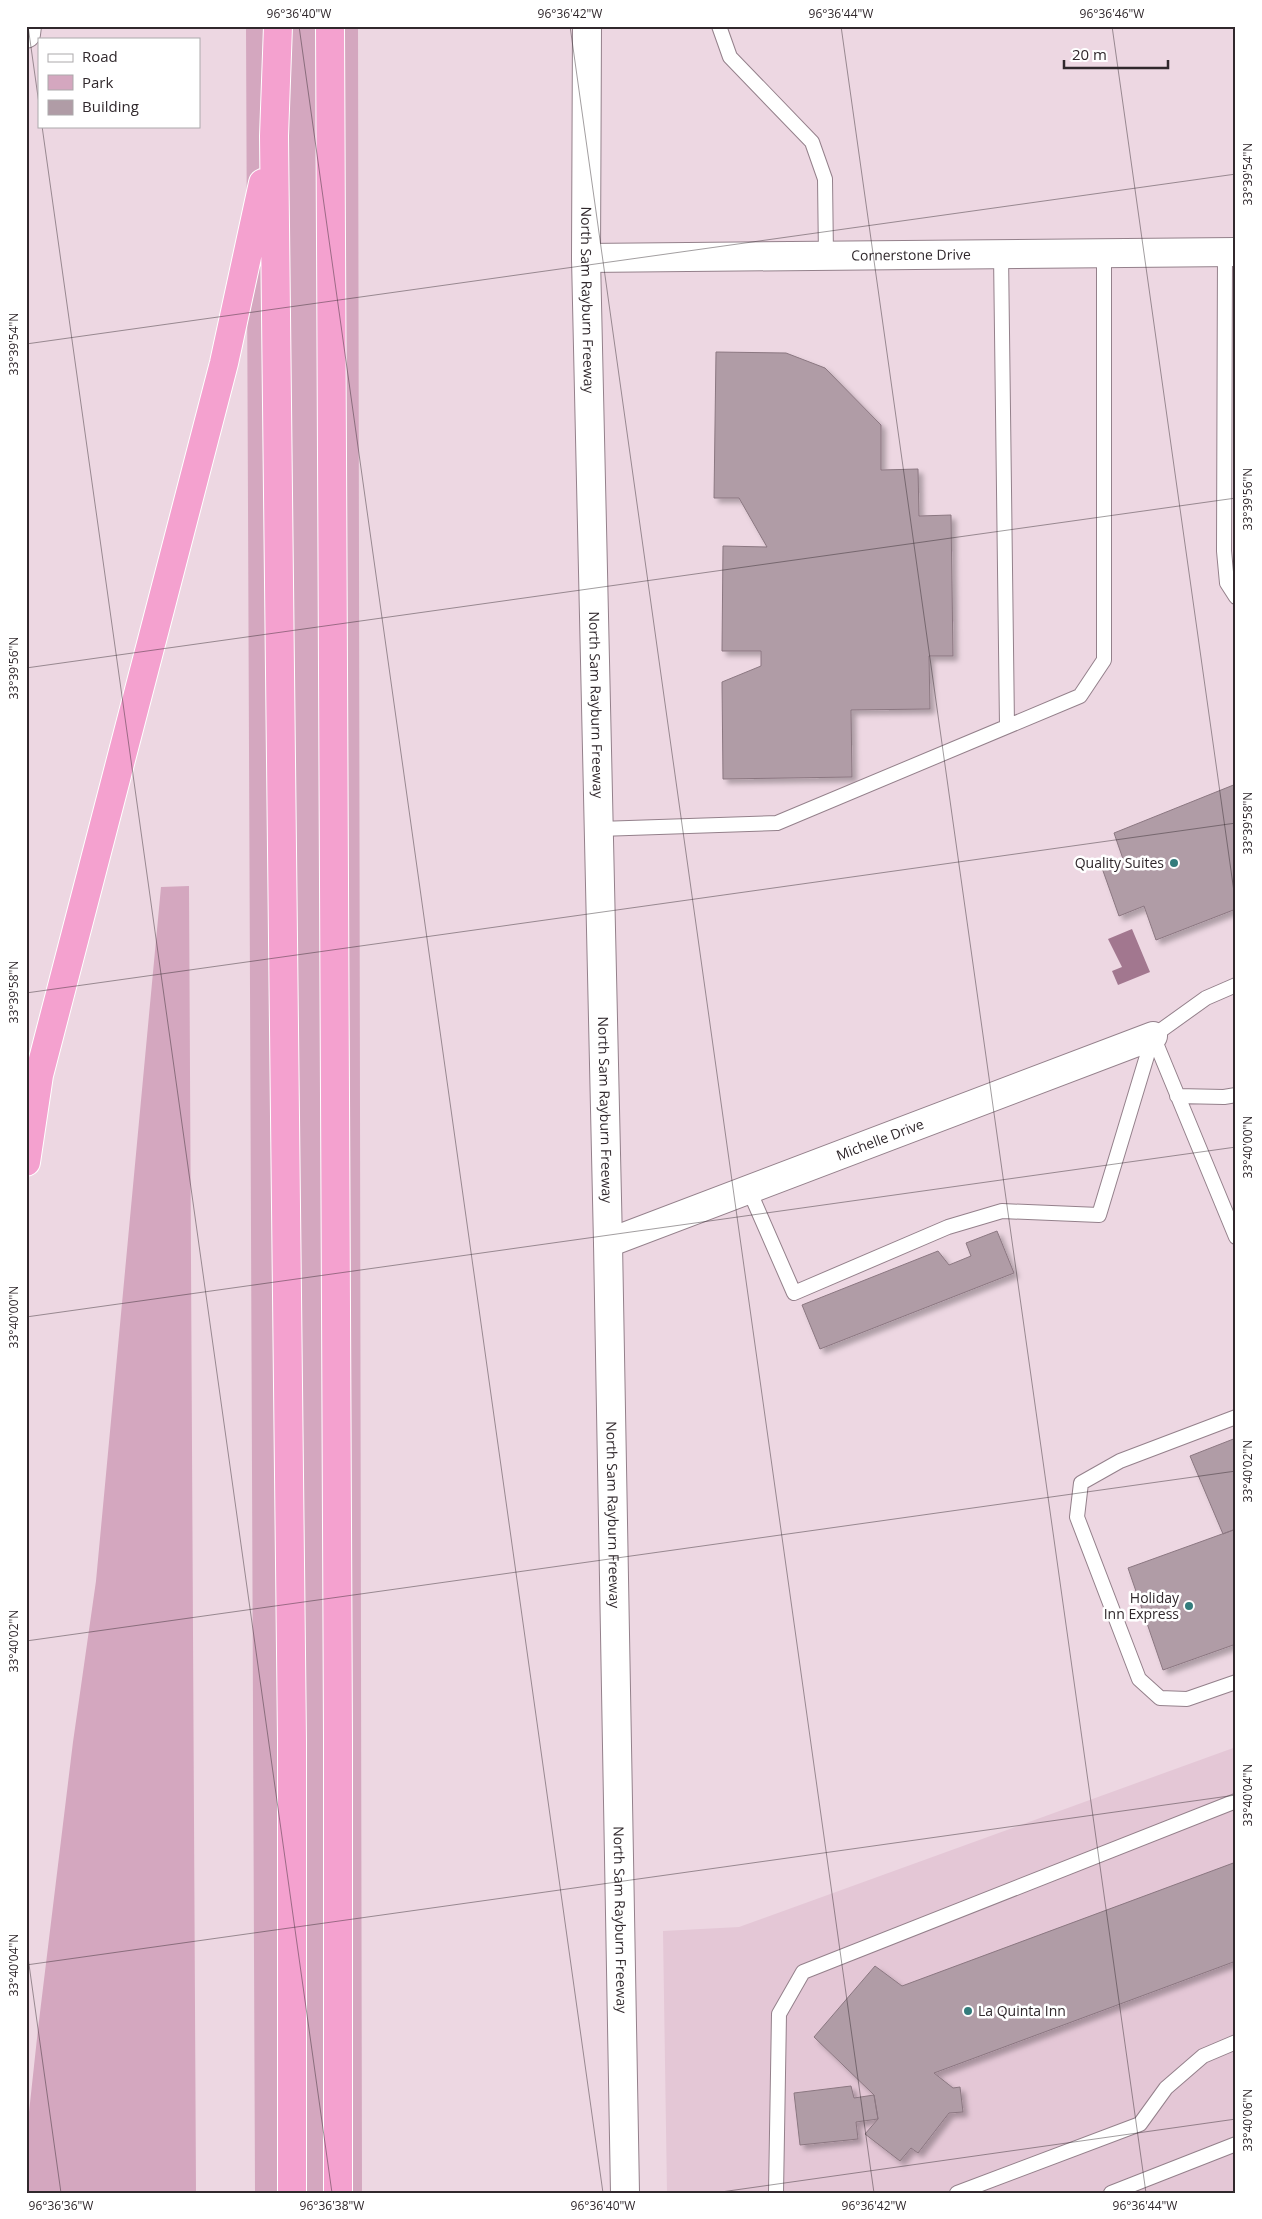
<svg xmlns="http://www.w3.org/2000/svg" width="1262" height="2219" viewBox="0 0 1262 2219" font-family="'Open Sans',sans-serif">
<style>
.built{fill:#e4c7d6}
.green{fill:#d4a7bf}
.water{fill:#a2778f}
.building{fill:#b09ca6;stroke:#8b7781;filter:url(#shadow)}
.lines{fill:none;stroke-linecap:round;stroke-linejoin:round}
.lane-casing{stroke:#94808b;stroke-width:16}
.street-casing{stroke:#94808b;stroke-width:30}
.secondary-casing{stroke:#94808b;stroke-width:30}
.highway-casing{stroke:#fff;stroke-width:30}
.lane{stroke:#fff;stroke-width:14}
.street{stroke:#fff;stroke-width:28}
.secondary{stroke:#fff;stroke-width:28}
.highway{stroke:#f4a1cf;stroke-width:28}
.ticks{fill:none;stroke:#30282c;stroke-width:1;stroke-opacity:0.45}
.poi-dot{fill:#337c7c;stroke:#fff;stroke-width:2}
.labels{text-anchor:middle;stroke-width:5;stroke-linejoin:round;paint-order:stroke}
.street-label{font-size:14px;fill:#30282c;stroke:#fff}
.poi-label{font-size:14px;fill:#30282c;stroke:#fff;text-anchor:end}
.neatline{fill:none;stroke:#30282c;stroke-width:2}
.ticks-label{font-size:12px;text-anchor:middle;fill:#30282c}
</style>
<defs>
<filter id="shadow"><feDropShadow dx="4.5" dy="4.5" stdDeviation="2.5" flood-color="#0004"/></filter>
</defs>
<rect width="100%" height="100%" fill="#edd7e2"/>
<path class="built" d="M 1236,1747 L 1236,2193 L 667,2193 L 663,1931 L 739,1927 Z"/>
<path class="green" d="M 246,26 L 358,26 L 362,2193 L 255,2193 Z
M 189,886 L 196,2193 L 26,2193 L 26,2140 L 38,2029 L 73,1742 L 96,1581 L 161,887 Z"/>
<path class="water" d="M 1132,929 L 1150,972 L 1118,985 L 1112,971 L 1122,967 L 1108,939 Z"/>
<path class="building" d="M 716,352 L 786,353 L 825,368 L 881,425 L 881,470 L 918,469 L 919,516 L 951,515 L 953,656 L 929,656 L 930,709 L 851,710 L 852,777 L 723,779 L 722,682 L 761,666 L 761,651 L 722,651 L 723,546 L 767,547 L 739,498 L 714,498 Z
M 1236,784 L 1236,909 L 1156,940 L 1144,906 L 1119,916 L 1102,868 L 1123,859 L 1114,833 Z
M 997,1231 L 1014,1273 L 820,1349 L 802,1305 L 938,1251 L 949,1265 L 971,1256 L 966,1243 Z
M 1236,1438 L 1236,1529 L 1223,1534 L 1190,1456 Z
M 1236,1529 L 1236,1644 L 1163,1670 L 1128,1568 Z
M 1236,1862 L 1236,1961 L 934,2073 L 953,2088 L 960,2087 L 963,2112 L 949,2113 L 918,2153 L 911,2148 L 900,2161 L 865,2134 L 878,2119 L 874,2095 L 814,2037 L 875,1966 L 902,1986 Z
M 851,2086 L 854,2098 L 874,2095 L 878,2119 L 856,2122 L 858,2139 L 800,2145 L 794,2093 Z"/>
<g class="lines">
<defs>
<path id="lane" d="M 719,26 L 730,57 L 812,142 L 825,179 L 826,256
M 1225,252 L 1224,551 L 1227,583 L 1236,597
M 1001,254 L 1007,726
M 599,829 L 777,823 L 1080,696 L 1104,660 L 1104,253
M 1153,1036 L 1236,1237
M 1177,1096 L 1224,1097 L 1236,1095
M 749,1190 L 794,1293 L 948,1227 L 1002,1211 L 1099,1215 L 1153,1036 L 1206,998 L 1236,985
M 1236,1417 L 1120,1461 L 1081,1483 L 1077,1517 L 1139,1679 L 1160,1698 L 1187,1699 L 1236,1682
M 776,2193 L 779,2014 L 803,1972 L 1236,1801
M 957,2193 L 1140,2124 L 1166,2088 L 1203,2056 L 1236,2042
M 1111,2193 L 1236,2144"/>
<g id="street">
<path id="s1" d="M 586,258 L 1236,252"/>
<path id="s2" d="M 608,1243 L 1153,1036"/>
</g>
<g id="secondary">
<path id="s3" d="M 587,26 L 586,258 L 608,1243 L 625,2193"/>
<path d="M 26,34 L 27,26"/>
</g>
<path id="highway" d="M 278,26 L 274,136 L 292,1741 L 292,2193
M 330,26 L 338,1738 L 338,2193
M 26,1162 L 39,1075 L 224,363 L 263,183"/>
</defs>
<use href="#lane" class="lane-casing"/>
<use href="#street" class="street-casing"/>
<use href="#secondary" class="secondary-casing"/>
<use href="#highway" class="highway-casing"/>
<use href="#lane" class="lane"/>
<use href="#street" class="street"/>
<use href="#secondary" class="secondary"/>
<use href="#highway" class="highway"/>
</g>
<path class="ticks" d="M 28,26 L 39,104M 299,26 L 603,2193M 570,26 L 874,2193M 841,26 L 1146,2193M 1112,26 L 1236,906M 42,126 L 332,2193M 26,344 L 1236,174M 26,668 L 1236,498M 26,993 L 1236,823M 26,1317 L 1236,1147M 26,1641 L 1236,1471M 26,1943 L 61,2193M 26,1965 L 1236,1795M 714,2193 L 1236,2119"/>
<g class="poi-dot">
<circle cx="1174" cy="863" r="5"/>
<circle cx="1189" cy="1606" r="5"/>
<circle cx="968" cy="2011" r="5"/>
</g>
<g class="labels">
<g class="street-label">
<text dy="5" stroke="none"><textPath href="#s1" startOffset="325">Cornerstone Drive</textPath></text>
<text dy="5" stroke="none"><textPath href="#s3" startOffset="274">North Sam Rayburn Freeway</textPath></text>
<text dy="5" stroke="none"><textPath href="#s3" startOffset="679">North Sam Rayburn Freeway</textPath></text>
<text dy="5" stroke="none"><textPath href="#s3" startOffset="1084">North Sam Rayburn Freeway</textPath></text>
<text dy="5" stroke="none"><textPath href="#s2" startOffset="291">Michelle Drive</textPath></text>
<text dy="5" stroke="none"><textPath href="#s3" startOffset="1489">North Sam Rayburn Freeway</textPath></text>
<text dy="5" stroke="none"><textPath href="#s3" startOffset="1894">North Sam Rayburn Freeway</textPath></text>
</g>
<g class="poi-label">
<text x="1164" y="868">Quality Suites</text>
<text x="1179" y="1603">Holiday<tspan x="1179" dy="16">Inn Express</tspan></text>
<text x="978" y="2016" text-anchor="start">La Quinta Inn</text>
</g>
</g>
<rect width="1262" height="2219" fill="none" stroke="#ffffff" stroke-width="55"/>
<rect x="38" y="38" width="162" height="90" fill="#ffffff" stroke="#aca9ab"/>
<rect x="48" y="54" width="25" height="8" fill="#ffffff" stroke="#aca9ab"/>
<text x="82" y="62" font-size="15" fill="#30282c">Road</text>
<rect x="48" y="75" width="25" height="15" fill="#d4a7bf" stroke="#aca9ab"/>
<text x="82" y="88" font-size="15" fill="#30282c">Park</text>
<rect x="48" y="100" width="25" height="15" fill="#b09ca6" stroke="#aca9ab"/>
<text x="82" y="112" font-size="15" fill="#30282c">Building</text>
<path d="M1064 60v8h104v-8" fill="none" stroke="#30282c" stroke-width="2.5"/>
<text x="1072" y="60" font-size="15" fill="#30282c" stroke="#ffffff" stroke-width="4" paint-order="stroke">20 m</text>
<rect x="28" y="28" width="1206" height="2164" class="neatline"/>
<g class="ticks-label">
<text x="299" y="18">96°36'40"W</text>
<text x="570" y="18">96°36'42"W</text>
<text x="841" y="18">96°36'44"W</text>
<text x="1112" y="18">96°36'46"W</text>
<text transform="translate(1248 174) rotate(-90)" y="4">33°39'54"N</text>
<text transform="translate(14 344) rotate(-90)" y="4">33°39'54"N</text>
<text transform="translate(1248 499) rotate(-90)" y="4">33°39'56"N</text>
<text transform="translate(14 668) rotate(-90)" y="4">33°39'56"N</text>
<text transform="translate(1248 823) rotate(-90)" y="4">33°39'58"N</text>
<text transform="translate(14 992) rotate(-90)" y="4">33°39'58"N</text>
<text transform="translate(1248 1147) rotate(-90)" y="4">33°40'00"N</text>
<text transform="translate(14 1317) rotate(-90)" y="4">33°40'00"N</text>
<text transform="translate(1248 1471) rotate(-90)" y="4">33°40'02"N</text>
<text transform="translate(14 1641) rotate(-90)" y="4">33°40'02"N</text>
<text transform="translate(1248 1795) rotate(-90)" y="4">33°40'04"N</text>
<text transform="translate(14 1965) rotate(-90)" y="4">33°40'04"N</text>
<text transform="translate(1248 2120) rotate(-90)" y="4">33°40'06"N</text>
<text x="61" y="2210">96°36'36"W</text>
<text x="332" y="2210">96°36'38"W</text>
<text x="603" y="2210">96°36'40"W</text>
<text x="874" y="2210">96°36'42"W</text>
<text x="1145" y="2210">96°36'44"W</text>
</g>
</svg>
